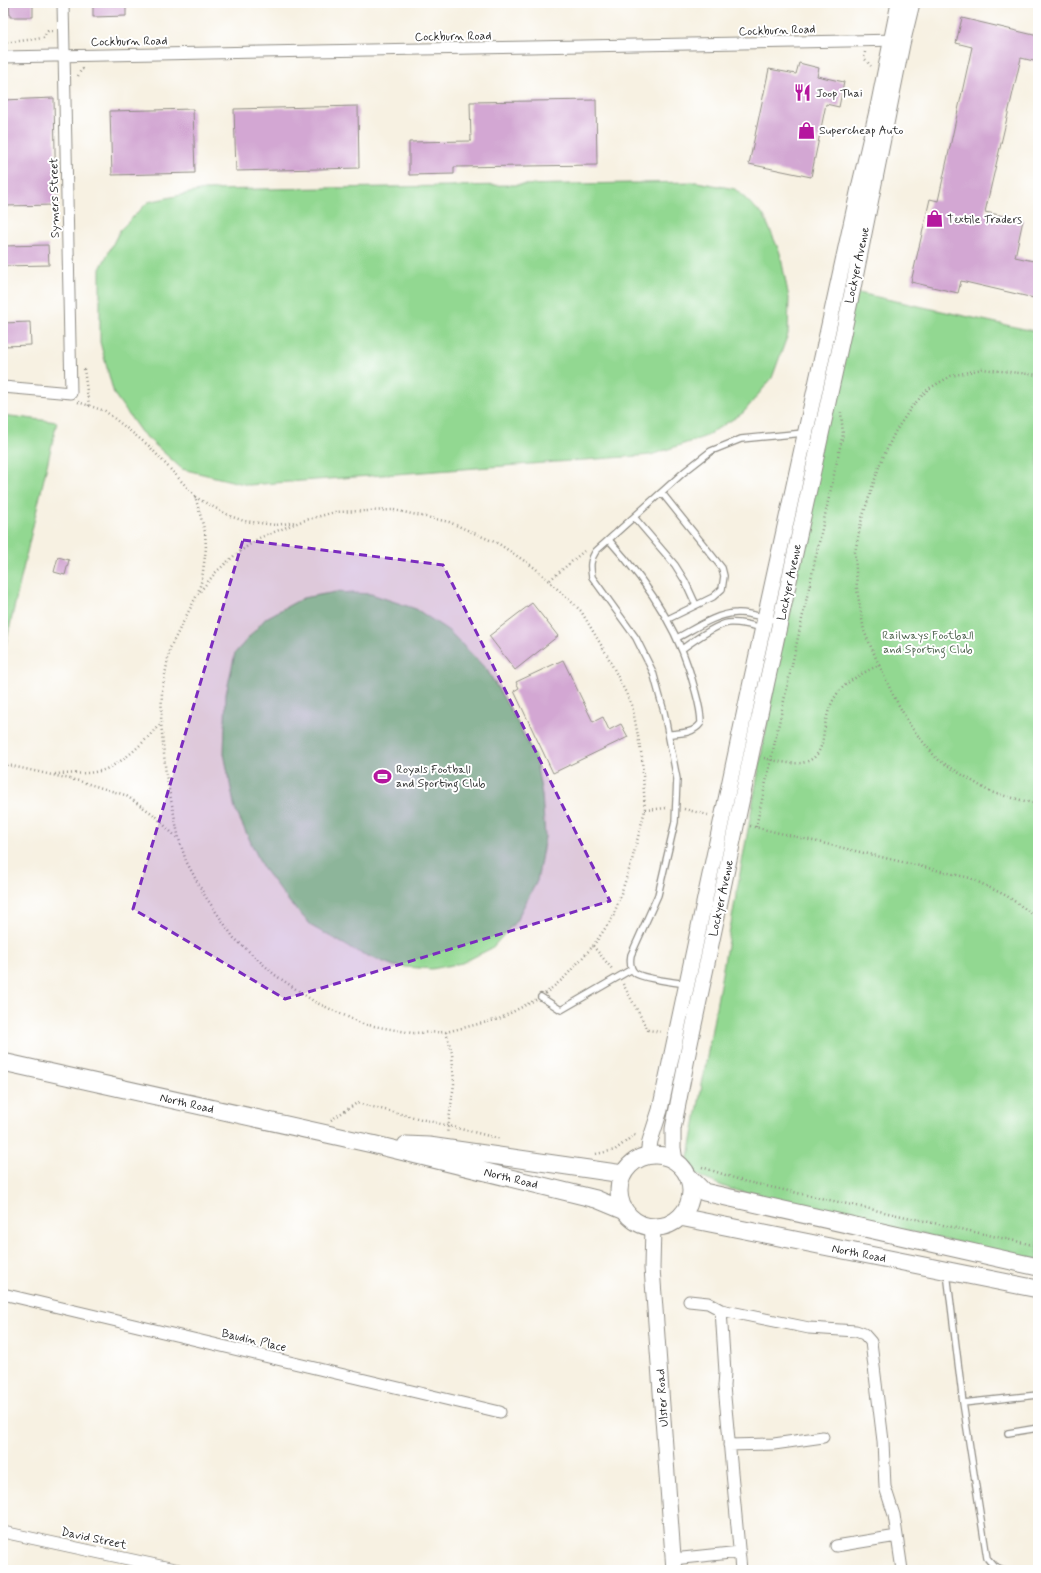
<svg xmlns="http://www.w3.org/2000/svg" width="1041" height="1573" viewBox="0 0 1041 1573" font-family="Mynerve,sans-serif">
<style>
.green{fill:#92d891;stroke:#5e825e}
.building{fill:#d3a7d3}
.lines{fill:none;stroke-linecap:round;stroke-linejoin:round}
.lane-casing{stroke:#918e86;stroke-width:8}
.street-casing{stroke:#918e86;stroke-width:13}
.secondary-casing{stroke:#918e86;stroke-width:17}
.primary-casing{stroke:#918e86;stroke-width:19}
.path{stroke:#918e86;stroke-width:2.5;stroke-dasharray:1 3;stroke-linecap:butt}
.lane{stroke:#fff;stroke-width:5.5}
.street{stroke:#fff;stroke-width:11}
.secondary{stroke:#fff;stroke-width:15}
.primary{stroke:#fff;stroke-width:17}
.marked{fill:#7b2cbf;fill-opacity:0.2;stroke:#7b2cbf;stroke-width:3;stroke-dasharray:8 5;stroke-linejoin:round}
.labels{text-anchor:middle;stroke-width:4;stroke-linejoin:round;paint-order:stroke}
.street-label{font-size:12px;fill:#2b2b2b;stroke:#fff}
.poi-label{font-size:12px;fill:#2b2b2b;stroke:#fff;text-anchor:start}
.park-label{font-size:12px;fill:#4a5f4a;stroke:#fff}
</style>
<rect width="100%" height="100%" fill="#fff"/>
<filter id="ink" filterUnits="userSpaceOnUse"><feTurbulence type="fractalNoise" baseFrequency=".025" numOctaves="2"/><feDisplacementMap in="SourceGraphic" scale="8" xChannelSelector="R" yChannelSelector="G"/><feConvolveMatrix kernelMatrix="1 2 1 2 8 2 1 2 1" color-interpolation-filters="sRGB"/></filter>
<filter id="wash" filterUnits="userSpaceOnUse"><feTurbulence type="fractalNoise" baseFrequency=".012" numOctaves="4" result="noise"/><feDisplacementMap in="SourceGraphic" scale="16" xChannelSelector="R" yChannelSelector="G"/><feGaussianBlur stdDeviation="0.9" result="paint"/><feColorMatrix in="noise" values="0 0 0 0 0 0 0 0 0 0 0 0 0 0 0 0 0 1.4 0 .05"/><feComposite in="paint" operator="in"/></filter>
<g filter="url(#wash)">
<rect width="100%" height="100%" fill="#f7f1e2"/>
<path class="green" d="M 697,182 L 735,189 L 764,216 L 780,253 L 789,298 L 788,334 L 772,378 L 743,413 L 704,437 L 651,455 L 248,485 L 182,469 L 141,432 L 114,394 L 100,342 L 100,269 L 120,230 L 148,202 L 204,190 Z
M 845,290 L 1038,332 L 1038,1260 L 937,1238 L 730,1189 L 705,1179 L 687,1168 Z
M 3,415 L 57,422 L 3,656 Z
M 336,592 L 371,594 L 416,609 L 449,631 L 487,670 L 514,716 L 535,757 L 542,795 L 545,837 L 537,881 L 516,921 L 492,948 L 462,963 L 432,969 L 394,966 L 358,952 L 313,927 L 291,904 L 263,868 L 235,809 L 224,753 L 226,694 L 235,653 L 266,618 L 303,598 Z"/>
<g id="blocks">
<path class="building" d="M 9,3 L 33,3 L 33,17 L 10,17 Z
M 100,3 L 126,3 L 126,16 L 93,17 L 93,5 L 100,5 Z
M 962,18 L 1038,36 L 1038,62 L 1021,58 L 985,212 L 1023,220 L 1015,257 L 1038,262 L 1038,299 L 961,281 L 958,293 L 911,282 L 930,199 L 938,201 L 972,47 L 956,43 Z
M 799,63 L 819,68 L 817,76 L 844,82 L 839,107 L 826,104 L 811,177 L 749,164 L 769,69 L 796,74 Z
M 54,98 L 56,205 L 3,206 L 3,100 Z
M 596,100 L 597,165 L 454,167 L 454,174 L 409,175 L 409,142 L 471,141 L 470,102 Z
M 358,106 L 359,168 L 236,171 L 234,109 Z
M 193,109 L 195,173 L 112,175 L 110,111 Z
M 48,245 L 49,265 L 3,266 L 3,246 Z
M 30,322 L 31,345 L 3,346 L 3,323 Z
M 58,557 L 69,560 L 65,575 L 54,572 Z
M 532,603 L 558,636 L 515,670 L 489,636 Z
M 563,660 L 593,722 L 603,717 L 609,730 L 621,724 L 628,737 L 553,773 L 514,691 L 519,688 L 516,682 Z"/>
</g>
</g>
<g filter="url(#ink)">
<use href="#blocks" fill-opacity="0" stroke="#918e86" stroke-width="1"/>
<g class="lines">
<defs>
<path id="lane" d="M 662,493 L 722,568 L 724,576 L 722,589 L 713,597 L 668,619
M 634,517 L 675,565 L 685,581 L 696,605
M 609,540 C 648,583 681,632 695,690 C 698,701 701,711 701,723 C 693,734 681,733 669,734
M 677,638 C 696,628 715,614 737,613 C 749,612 768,619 780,621
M 682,649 C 693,641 715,625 728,623 C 740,622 751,625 762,628
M 685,984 C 675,982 643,979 635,973 C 630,969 630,961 631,955 L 658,895 L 675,822 L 677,779 L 664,712 L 653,672 L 636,638 L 592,577 C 590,566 590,560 596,551 L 684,472 L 711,451 L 741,439 L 804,433
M 541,997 L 561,1010 L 632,969
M 947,1273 L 963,1403 L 987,1558 L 994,1566 L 1003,1570
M 963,1403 L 1038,1395
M 1008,1433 L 1038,1428
M 1035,1570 L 1038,1569"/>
<path id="street" d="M 3,57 L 899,40
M 3,387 L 71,393 L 63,3
M 3,1294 L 500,1412
M 689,1301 L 708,1303 L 721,1310 L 809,1328 L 856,1331 L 864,1334 L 871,1342 L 883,1441 L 885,1487 L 894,1515 L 902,1570
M 721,1310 L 725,1372 L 724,1386 L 741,1570
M 729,1445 L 774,1444 L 823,1437
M 3,1532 L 179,1570
M 836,1546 L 897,1536
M 673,1559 L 740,1552"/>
<path id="secondary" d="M 648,1155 L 650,1141 L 660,1110 L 751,682 L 859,188 L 878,107 L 899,3
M 675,1161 L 673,1148 L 673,1129 L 689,1048 L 756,732 L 853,288 L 902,44 L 912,3
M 653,1227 L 652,1268 L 674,1570"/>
<path id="primary" d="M 3,1062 L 372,1144 L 596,1199 L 625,1211
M 406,1145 L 429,1146 L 623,1174
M619 1191a36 36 0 1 1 72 0a36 36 0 1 1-72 0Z
M 688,1176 L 704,1192 L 1038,1267
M 680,1217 L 1038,1289"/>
</defs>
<use href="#lane" class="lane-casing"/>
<use href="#street" class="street-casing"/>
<use href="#secondary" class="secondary-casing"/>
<use href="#primary" class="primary-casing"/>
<path class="path" d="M 3,43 L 43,38 L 48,31 L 52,31
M 865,52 L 864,58 L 871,66
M 78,76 L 81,70 L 85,68
M 84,369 L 89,406
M 78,402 L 105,411 L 149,446 L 195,496 L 205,532 L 206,548 L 202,579 L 198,593
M 195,497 L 230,516 L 244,521 L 276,525 L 296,522
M 394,510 L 449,522 L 499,544 L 535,568 L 581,611 L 607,655 L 632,705 L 642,757 L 645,810 L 631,864 L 613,917 L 593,946 L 564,978 L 541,997 L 499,1019 L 446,1032 L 412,1033 L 363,1024 L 315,1002 L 275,975 L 234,938 L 205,896 L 186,861 L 179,839 L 166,775 L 161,723 L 162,691 L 170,648 L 197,595 L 216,572 L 235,555 L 259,538 L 302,521 L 335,512 Z
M 550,580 L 584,551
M 879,665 L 864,631 L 857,589 L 855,552 L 862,518 L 880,464 L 895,432 L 911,408 L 928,389 L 951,376 L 982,369 L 1038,375
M 764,758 C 788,764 818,772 823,738 C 825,724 827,710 835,697 C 844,682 863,673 879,665 L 892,693 L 911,727 L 937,759 L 990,792 L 1032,803
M 3,764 L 79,781 L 125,795 L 153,814 L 178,839
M 55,774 C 71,773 91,775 106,769 C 128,759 145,741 160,724
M 684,809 L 708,815
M 645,810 L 667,808
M 750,826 L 970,878 L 1007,896 L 1038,918
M 756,827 L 843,434 L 841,412
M 593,946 L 613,970
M 623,984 L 648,1030 L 663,1032
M 446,1032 L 452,1053 L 454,1084 L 447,1134
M 331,1120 L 357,1103 L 501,1139
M 596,1154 L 615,1150 L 634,1135 L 637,1136
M 702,1167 L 743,1181 L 1038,1246"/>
<use href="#lane" class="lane"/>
<use href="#street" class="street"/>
<use href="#secondary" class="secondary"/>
<use href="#primary" class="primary"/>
</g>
</g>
<path class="marked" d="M 243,540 L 443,565 L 610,901 L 285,999 L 133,909 Z"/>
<defs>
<symbol id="restaurant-bare" viewBox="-9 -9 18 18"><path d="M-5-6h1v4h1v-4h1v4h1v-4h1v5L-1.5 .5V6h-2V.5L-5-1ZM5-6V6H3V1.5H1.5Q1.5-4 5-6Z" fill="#b5179e" stroke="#fff" stroke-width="2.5" paint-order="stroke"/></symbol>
<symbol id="shop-bare" viewBox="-9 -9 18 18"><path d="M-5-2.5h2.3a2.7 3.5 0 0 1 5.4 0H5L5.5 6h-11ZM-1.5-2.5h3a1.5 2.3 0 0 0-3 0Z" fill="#b5179e" stroke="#fff" stroke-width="2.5" paint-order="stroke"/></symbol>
<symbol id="stadium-bare" viewBox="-9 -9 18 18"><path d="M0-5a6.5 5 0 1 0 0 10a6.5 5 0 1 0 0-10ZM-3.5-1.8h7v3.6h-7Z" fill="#b5179e" stroke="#fff" stroke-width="2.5" paint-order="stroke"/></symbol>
</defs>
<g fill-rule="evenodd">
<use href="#restaurant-bare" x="790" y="80" width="25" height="25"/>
<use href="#shop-bare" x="794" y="118" width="25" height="25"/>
<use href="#shop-bare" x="922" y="206" width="25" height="25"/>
<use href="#stadium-bare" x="370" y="764" width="25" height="25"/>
</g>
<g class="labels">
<g class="street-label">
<text transform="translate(777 30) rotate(-2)" y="4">Cockburn Road</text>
<text transform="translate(453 36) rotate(-1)" y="4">Cockburn Road</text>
<text transform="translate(129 41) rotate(-1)" y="4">Cockburn Road</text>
<text transform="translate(54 198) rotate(-91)" y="4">Symers Street</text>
<text transform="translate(857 265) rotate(-78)" y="4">Lockyer Avenue</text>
<text transform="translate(789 582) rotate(-78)" y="4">Lockyer Avenue</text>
<text transform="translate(721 898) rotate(-78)" y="4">Lockyer Avenue</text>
<text transform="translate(187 1103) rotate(13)" y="4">North Road</text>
<text transform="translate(511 1178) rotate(14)" y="4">North Road</text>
<text transform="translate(859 1253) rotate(11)" y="4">North Road</text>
<text transform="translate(254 1340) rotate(13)" y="4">Baudin Place</text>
<text transform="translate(662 1398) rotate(-94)" y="4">Ulster Road</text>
<text transform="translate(94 1538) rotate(12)" y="4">David Street</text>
</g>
<g class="poi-label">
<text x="816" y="97">Joop Thai</text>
<text x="819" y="134">Supercheap Auto</text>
<text x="947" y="223">Textile Traders</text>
<text x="396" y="773">Royals Football<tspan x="396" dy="14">and Sporting Club</tspan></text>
</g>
<g class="park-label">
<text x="928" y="639">Railways Football<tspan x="928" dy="14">and Sporting Club</tspan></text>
</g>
</g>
<rect width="1041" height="1573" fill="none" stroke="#fff" stroke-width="16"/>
</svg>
